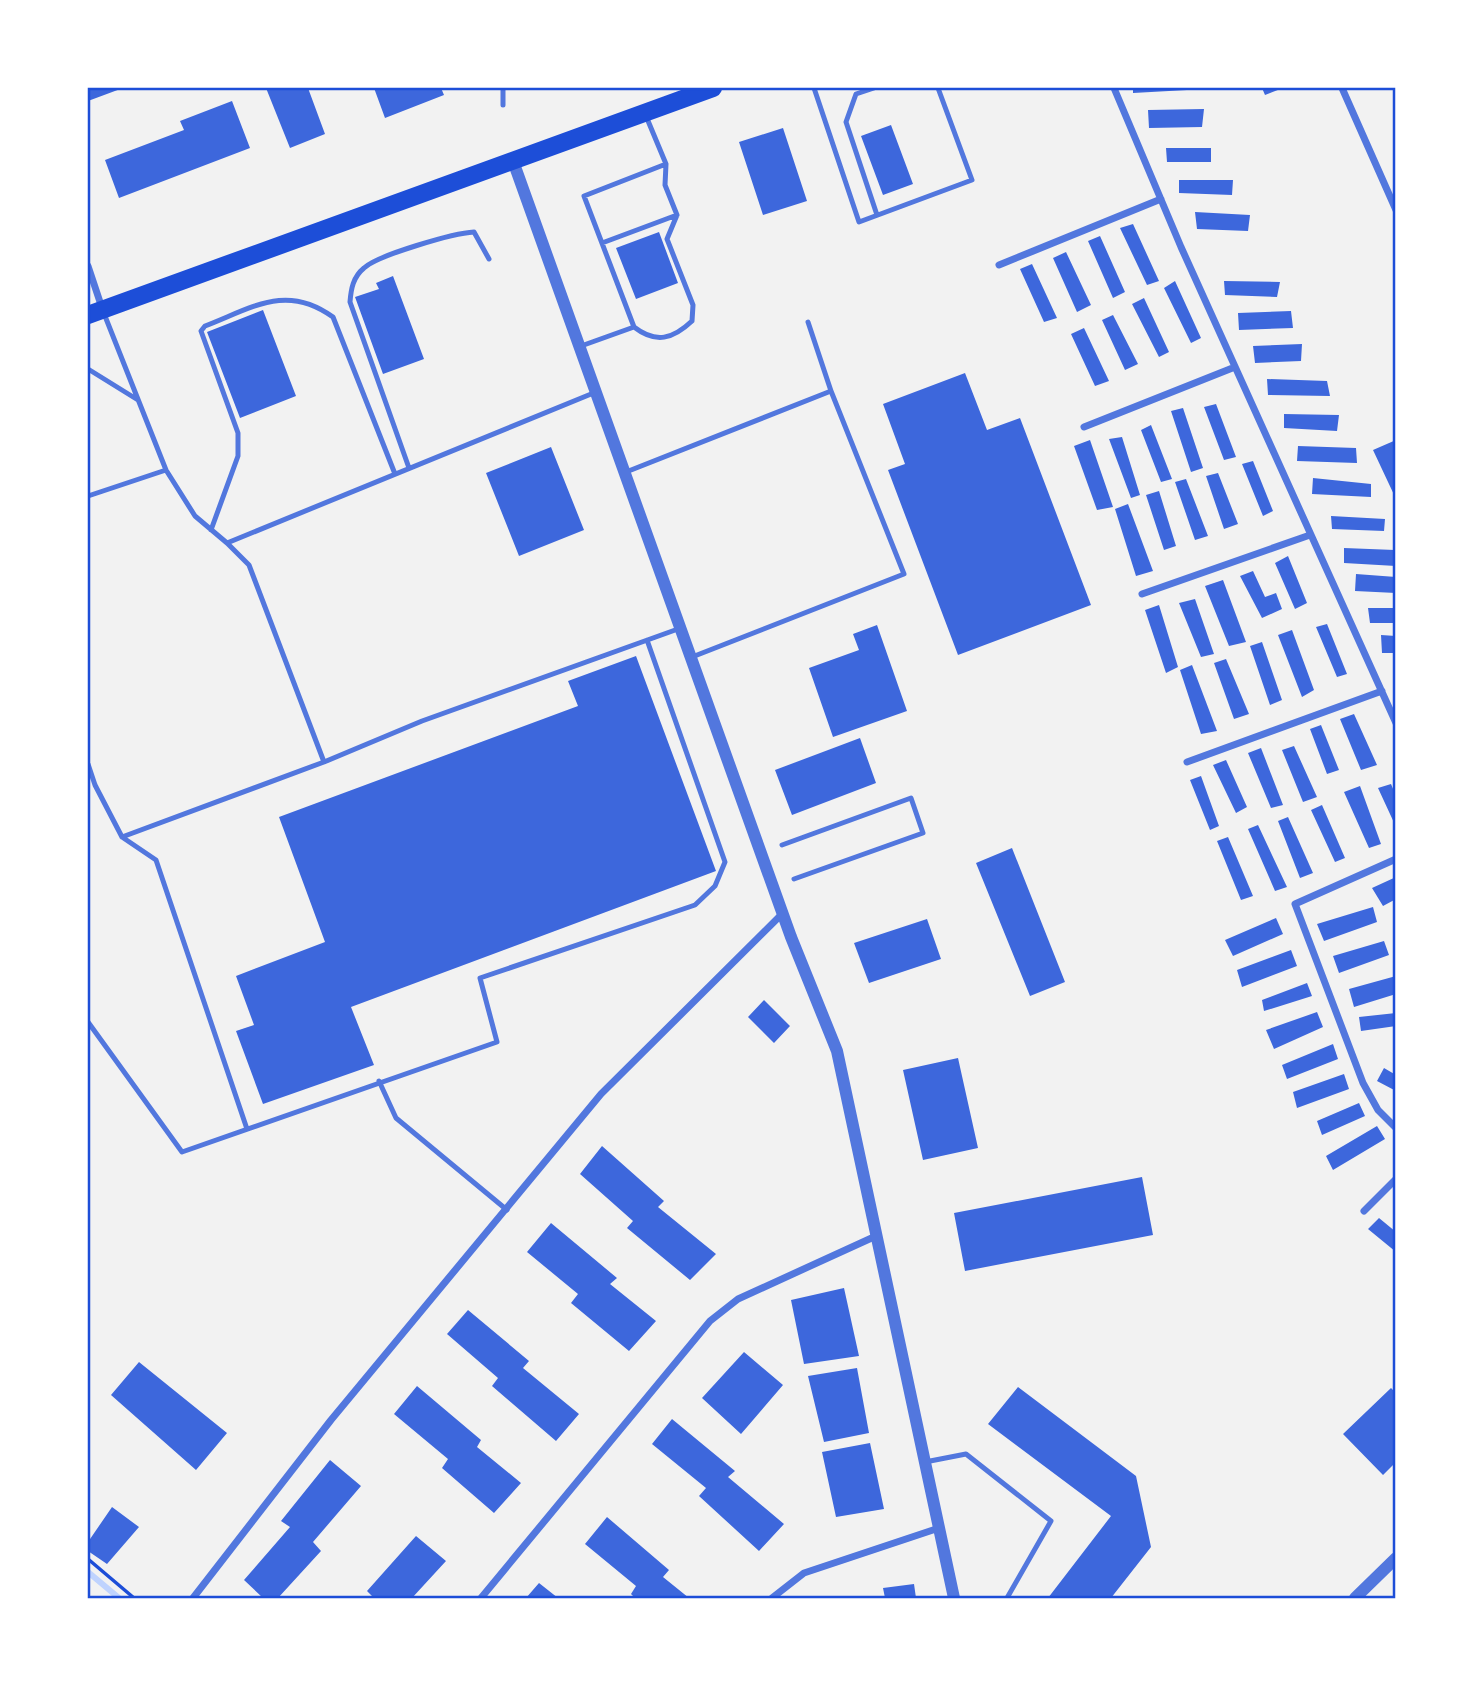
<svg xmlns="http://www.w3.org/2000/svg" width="1483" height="1686" viewBox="0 0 1483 1686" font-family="Jost,sans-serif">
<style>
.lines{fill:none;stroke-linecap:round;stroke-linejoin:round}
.stream{stroke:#bfd3fe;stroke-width:6}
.building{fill:#3d67dc}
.path{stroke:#1d4ed8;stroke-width:3.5}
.service{stroke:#5277de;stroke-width:5}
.minor{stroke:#5277de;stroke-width:7}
.tertiary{stroke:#5277de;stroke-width:12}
.primary{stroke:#1d4ed8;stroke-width:18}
.neatline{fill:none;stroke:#1d4ed8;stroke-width:2.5}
</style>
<rect width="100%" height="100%" fill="#f2f2f2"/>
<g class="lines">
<path class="stream" d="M 88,1572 L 119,1598"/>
</g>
<path class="building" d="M 88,88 L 123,88 L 88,101 Z
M 266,88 L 308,88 L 325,134 L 290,148 Z
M 374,88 L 441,88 L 444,95 L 385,118 Z
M 1133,88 L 1186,88 L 1187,90 L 1133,93 Z
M 1262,88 L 1283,88 L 1265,95 Z
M 232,101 L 250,148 L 119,198 L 105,160 L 184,130 L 180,121 Z
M 1204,109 L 1202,127 L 1149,128 L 1148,110 Z
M 891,125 L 913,184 L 883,195 L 861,136 Z
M 783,128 L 807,201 L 763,215 L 739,142 Z
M 1166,148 L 1211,148 L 1211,162 L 1167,162 Z
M 1179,180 L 1233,180 L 1232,195 L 1179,193 Z
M 1195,212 L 1250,215 L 1248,231 L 1197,229 Z
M 1133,224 L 1159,281 L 1147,285 L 1120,228 Z
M 659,232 L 678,283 L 636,299 L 616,248 Z
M 1100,236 L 1125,292 L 1113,298 L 1088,241 Z
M 1066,252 L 1091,305 L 1077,312 L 1053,258 Z
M 1032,264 L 1057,318 L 1044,322 L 1020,269 Z
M 393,276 L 424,359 L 383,374 L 355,297 L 379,289 L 376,283 Z
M 1175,281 L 1201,338 L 1191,343 L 1164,288 Z
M 1224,281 L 1280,282 L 1277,297 L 1225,295 Z
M 1144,298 L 1169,352 L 1159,357 L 1132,304 Z
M 263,310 L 296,396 L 240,418 L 207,332 Z
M 1291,311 L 1293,328 L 1239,330 L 1238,313 Z
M 1113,315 L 1138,364 L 1125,370 L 1102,320 Z
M 1084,328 L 1109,381 L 1095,386 L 1071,334 Z
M 1302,344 L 1301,361 L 1255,363 L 1253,346 Z
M 965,373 L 987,430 L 1020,418 L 1091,605 L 958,655 L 888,470 L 905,464 L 883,404 Z
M 1267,379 L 1327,381 L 1330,396 L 1268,395 Z
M 1216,404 L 1236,457 L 1224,460 L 1204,407 Z
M 1183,408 L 1203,468 L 1191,472 L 1171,411 Z
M 1284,414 L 1339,415 L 1337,431 L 1284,428 Z
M 1151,425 L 1172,479 L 1161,482 L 1141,430 Z
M 1122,437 L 1140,495 L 1131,498 L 1109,439 Z
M 1090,440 L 1113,507 L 1097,510 L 1074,446 Z
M 1396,440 L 1396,499 L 1373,450 Z
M 1298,446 L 1356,448 L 1357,463 L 1297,461 Z
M 551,447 L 584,530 L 519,556 L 486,473 Z
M 1253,461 L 1273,511 L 1263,516 L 1242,464 Z
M 1218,473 L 1238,524 L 1224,529 L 1206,476 Z
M 1313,478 L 1371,484 L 1371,497 L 1312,494 Z
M 1186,479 L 1208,536 L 1195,540 L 1175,482 Z
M 1159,491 L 1176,546 L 1164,550 L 1146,495 Z
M 1128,504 L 1153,571 L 1136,576 L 1115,509 Z
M 1331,516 L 1385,519 L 1384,531 L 1332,529 Z
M 1344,548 L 1395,550 L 1396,566 L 1344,563 Z
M 1288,556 L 1307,603 L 1295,609 L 1275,563 Z
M 1253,571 L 1265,597 L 1276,593 L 1282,609 L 1262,618 L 1240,576 Z
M 1356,574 L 1396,577 L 1396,593 L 1355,591 Z
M 1223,580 L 1246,642 L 1229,646 L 1205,586 Z
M 1195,599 L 1214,654 L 1201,657 L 1179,603 Z
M 1159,605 L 1178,667 L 1166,673 L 1145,610 Z
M 1368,608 L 1396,608 L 1396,623 L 1370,623 Z
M 1327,624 L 1347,674 L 1337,677 L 1316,627 Z
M 877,625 L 907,711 L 833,737 L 809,668 L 859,650 L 853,634 Z
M 1292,630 L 1314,690 L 1302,697 L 1278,635 Z
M 1381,635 L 1396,636 L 1396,653 L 1382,653 Z
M 1262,642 L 1282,700 L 1270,705 L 1250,646 Z
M 636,656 L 716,871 L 351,1007 L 374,1065 L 263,1104 L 236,1031 L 254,1025 L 236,976 L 325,942 L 279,817 L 578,706 L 568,681 Z
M 1226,659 L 1249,714 L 1234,719 L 1214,663 Z
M 1192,665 L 1217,731 L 1201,734 L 1180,670 Z
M 1354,714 L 1377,765 L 1361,770 L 1340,719 Z
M 1321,725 L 1339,770 L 1327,774 L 1310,729 Z
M 860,738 L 876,783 L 792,815 L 775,770 Z
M 1294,746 L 1317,797 L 1303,802 L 1282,750 Z
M 1261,748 L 1283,805 L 1271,808 L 1248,753 Z
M 1226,760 L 1247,807 L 1236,813 L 1213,765 Z
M 1201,776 L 1219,826 L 1210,830 L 1190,780 Z
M 1391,784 L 1396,796 L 1396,827 L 1378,788 Z
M 1360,786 L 1381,844 L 1369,848 L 1344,792 Z
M 1322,805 L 1345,858 L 1335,862 L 1311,810 Z
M 1288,817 L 1313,873 L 1300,878 L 1278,821 Z
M 1258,825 L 1287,887 L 1275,891 L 1248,829 Z
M 1228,837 L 1253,896 L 1241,900 L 1217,841 Z
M 1012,848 L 1065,982 L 1030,996 L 976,863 Z
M 1396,877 L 1396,899 L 1383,906 L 1372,888 Z
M 1373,907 L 1377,922 L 1324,941 L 1317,924 Z
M 1276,918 L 1283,934 L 1233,956 L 1225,940 Z
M 927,919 L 941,959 L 869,983 L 854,943 Z
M 1384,941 L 1389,955 L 1339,973 L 1333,956 Z
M 1291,950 L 1297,966 L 1242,987 L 1237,970 Z
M 1396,976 L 1396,994 L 1354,1007 L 1349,989 Z
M 1307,983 L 1312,996 L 1264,1011 L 1262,1000 Z
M 764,1000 L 790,1026 L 774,1043 L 748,1017 Z
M 1317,1012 L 1323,1027 L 1274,1049 L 1266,1030 Z
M 1396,1013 L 1396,1026 L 1361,1031 L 1359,1017 Z
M 1333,1044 L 1338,1059 L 1287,1079 L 1282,1065 Z
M 958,1058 L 978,1148 L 923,1160 L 903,1070 Z
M 1384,1068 L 1396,1075 L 1396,1091 L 1377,1081 Z
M 1344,1074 L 1349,1089 L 1297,1108 L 1293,1092 Z
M 1359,1103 L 1365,1116 L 1322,1135 L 1317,1121 Z
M 1377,1126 L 1385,1139 L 1333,1170 L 1326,1156 Z
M 602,1146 L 664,1201 L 658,1207 L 716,1254 L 690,1280 L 627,1228 L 633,1221 L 580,1174 Z
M 1142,1177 L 1153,1235 L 965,1271 L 954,1213 Z
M 1379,1218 L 1396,1232 L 1396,1252 L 1368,1229 Z
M 551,1223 L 617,1278 L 610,1284 L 656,1321 L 629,1351 L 571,1303 L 578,1294 L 527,1252 Z
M 844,1288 L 859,1356 L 804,1364 L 791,1300 Z
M 468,1310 L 529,1361 L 523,1368 L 579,1414 L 556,1441 L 492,1386 L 498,1378 L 447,1334 Z
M 744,1352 L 783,1385 L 741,1434 L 702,1398 Z
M 139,1362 L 227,1433 L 196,1470 L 111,1395 Z
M 857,1368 L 869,1433 L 824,1442 L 808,1376 Z
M 417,1386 L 481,1440 L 477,1447 L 521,1483 L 494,1513 L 442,1468 L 448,1459 L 394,1414 Z
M 1018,1387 L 1136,1476 L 1151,1547 L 1111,1598 L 1048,1598 L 1111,1516 L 988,1424 Z
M 1391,1388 L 1396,1393 L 1396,1462 L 1383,1475 L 1343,1434 Z
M 672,1419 L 735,1471 L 728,1477 L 784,1524 L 759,1551 L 699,1496 L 706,1488 L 652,1444 Z
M 870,1443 L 884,1509 L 836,1517 L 822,1452 Z
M 330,1460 L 361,1486 L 313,1542 L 321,1551 L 278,1598 L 263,1598 L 244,1580 L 290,1527 L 281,1521 Z
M 112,1507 L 139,1527 L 107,1564 L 88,1551 L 88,1542 Z
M 607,1517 L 669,1570 L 663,1577 L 689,1598 L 635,1598 L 631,1594 L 636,1586 L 585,1544 Z
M 416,1536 L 446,1561 L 412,1598 L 374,1598 L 367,1591 Z
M 539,1583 L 558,1598 L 526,1598 Z
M 914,1584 L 916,1598 L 885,1598 L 883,1588 Z"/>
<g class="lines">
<path class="path" d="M 88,1559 L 134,1598"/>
<path class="service" d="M 814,88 L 859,222 L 972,180 L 938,88
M 874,88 L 856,94 L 846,122 L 877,215
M 503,105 L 503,88
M 646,116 L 666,164 L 665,185 L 677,215 L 667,239 L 693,305 L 692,321 C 673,339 656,344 634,327 L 584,196 L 666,164
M 602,243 L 677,215
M 103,311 L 166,470 L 195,516 L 227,543 L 596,392
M 808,322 L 831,391
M 581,346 L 634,327
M 88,369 L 138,400
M 409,468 L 350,302 C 351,289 353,277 364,268 C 378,255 454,233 474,232 L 489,259
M 626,472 L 831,391 L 904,574 L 692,657
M 88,496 L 166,470
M 211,530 L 238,456 L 238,433 L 201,331 L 205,326 C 252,308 286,283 333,317 L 395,474
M 227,543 L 249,565 L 324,762 L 422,721 L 678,629
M 88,764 L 95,785 L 122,837 L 324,762
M 122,837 L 156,860 L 247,1129
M 782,845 L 911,798 L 923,833 L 794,879
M 88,1022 L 182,1152 L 497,1042 L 480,978 L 695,905 L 715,886 L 725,862 L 647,640
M 379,1081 L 396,1118 L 507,1210
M 925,1462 L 966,1454 L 1051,1521 L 1007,1598"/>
<path class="minor" d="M 1114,88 L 1181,247 L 1396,723
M 1342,88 L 1396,210
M 999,265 L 1161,199
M 88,266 L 102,308
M 1084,427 L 1235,367
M 1142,594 L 1310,535
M 1187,762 L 1382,691
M 1396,859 L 1295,904 L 1363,1083 L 1378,1110 L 1396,1128
M 1364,1211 L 1396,1179
M 193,1598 L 331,1420 L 601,1094 L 783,913
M 481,1598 L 710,1321 L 738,1299 L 876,1236
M 772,1598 L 804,1573 L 939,1528"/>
<path class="tertiary" d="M 513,161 L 791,937 L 837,1051 L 954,1598
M 1355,1598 L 1396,1558"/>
<path class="primary" d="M 88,315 L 713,88"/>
</g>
<rect width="1483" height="1686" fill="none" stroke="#ffffff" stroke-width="178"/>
<rect x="89" y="89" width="1305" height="1508" class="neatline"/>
</svg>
